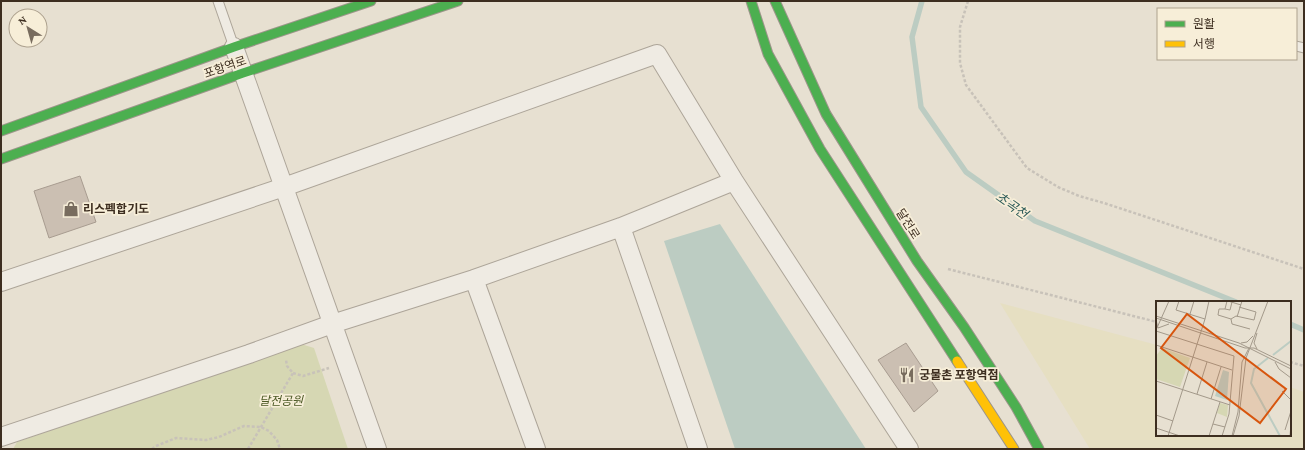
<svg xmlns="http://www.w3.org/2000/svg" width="1305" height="450" viewBox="0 0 1305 450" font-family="'Crimson Pro','Noto Sans KR',serif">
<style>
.farmland{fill:#e6dfc2}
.green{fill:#d6d7b3}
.water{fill:#bcccc2}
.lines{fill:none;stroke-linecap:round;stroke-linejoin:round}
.stream{stroke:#bcccc2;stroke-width:5.5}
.building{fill:#cbbfb2;stroke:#a89c90}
.lane-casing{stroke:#ada599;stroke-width:11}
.street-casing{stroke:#ada599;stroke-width:20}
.fast-casing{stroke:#9c958a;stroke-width:11}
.slow-casing{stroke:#9c958a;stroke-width:11}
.path{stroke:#c8c2b9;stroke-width:2.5;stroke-dasharray:3 2;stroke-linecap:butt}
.lane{stroke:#efebe3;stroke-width:9}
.street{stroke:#efebe3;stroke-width:18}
.fast{stroke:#4caf50;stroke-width:9}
.slow{stroke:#ffc107;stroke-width:9}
.labels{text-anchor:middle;stroke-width:3.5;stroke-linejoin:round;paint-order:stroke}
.street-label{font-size:12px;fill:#3d2e20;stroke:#f7eed8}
.poi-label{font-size:12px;font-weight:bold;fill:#3d2e20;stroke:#f7eed8;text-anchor:start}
.park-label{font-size:12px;font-style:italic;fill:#4d5a26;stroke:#f7eed8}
.water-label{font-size:13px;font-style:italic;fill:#2f5d5a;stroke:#f7eed8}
.inset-river{fill:none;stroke:#bcccc2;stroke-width:2}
.inset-road{fill:none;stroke:#a3998a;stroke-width:1}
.view{fill:#d7550e;fill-opacity:0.15;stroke:#d7550e;stroke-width:2}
.inset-edge{fill:none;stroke:#3d2e20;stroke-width:2}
</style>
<rect width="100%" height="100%" fill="#e7e0d1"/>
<path class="farmland" d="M 1000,303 L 1157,345 L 1157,435 L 1290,435 L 1290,387 L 1304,392 L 1304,449 L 1090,449 Z"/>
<path class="green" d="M 301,344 L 314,348 L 348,449 L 13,449 L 17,442 Z"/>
<path class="water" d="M 720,224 L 866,449 L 735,449 L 664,241 Z"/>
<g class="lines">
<path class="stream" d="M 922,1 L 912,37 L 921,107 L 966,172 L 1035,221 L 1236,302
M 1290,324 L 1304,330"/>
</g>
<path class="building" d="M 80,176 L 96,222 L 49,238 L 34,191 Z
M 906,343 L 938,391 L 914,412 L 878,360 Z"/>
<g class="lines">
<defs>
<path id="lane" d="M 218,1 L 234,47
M 1296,46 L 1304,48"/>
<path id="street" d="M 234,47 L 377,449
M 621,227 L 698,449
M 474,279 L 536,449
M 1,282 L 284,187 L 657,54 L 734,181 L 909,449
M 1,437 L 249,354 L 332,324 L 474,279 L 621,227 L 734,181"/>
<path id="fast" d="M 751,1 L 768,54 L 820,149 L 957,361
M 775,1 L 826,114 L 917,261 L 964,327 L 1016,407 L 1039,449
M 1,131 L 234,47 L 371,1
M 1,159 L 243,73 L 458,1"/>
<path id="slow" d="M 957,361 L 1014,449"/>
</defs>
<use href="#lane" class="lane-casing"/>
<use href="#street" class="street-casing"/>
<use href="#fast" class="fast-casing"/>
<use href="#slow" class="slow-casing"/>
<path class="path" d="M 968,1 L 960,27 L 960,63 L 966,85 L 1027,168 L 1058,187 L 1079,196 L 1104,203 L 1304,269
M 948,269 L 1157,322
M 1290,362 L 1304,366
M 293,373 L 303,376 L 329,368
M 152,449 L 156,446 L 176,438 L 206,440 L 219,437 L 244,426 L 261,427 L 269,431 L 277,440 L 280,449
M 248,449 L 293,373 L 287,366 L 286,360"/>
<use href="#lane" class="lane"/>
<use href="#street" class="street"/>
<use href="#fast" class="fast"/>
<use href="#slow" class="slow"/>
</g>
<defs>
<symbol id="shop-bare" viewBox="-9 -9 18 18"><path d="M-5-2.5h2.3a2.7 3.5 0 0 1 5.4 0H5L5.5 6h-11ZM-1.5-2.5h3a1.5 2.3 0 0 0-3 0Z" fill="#786c5e" stroke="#f7eed8" stroke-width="2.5" paint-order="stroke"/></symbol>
<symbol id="restaurant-bare" viewBox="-9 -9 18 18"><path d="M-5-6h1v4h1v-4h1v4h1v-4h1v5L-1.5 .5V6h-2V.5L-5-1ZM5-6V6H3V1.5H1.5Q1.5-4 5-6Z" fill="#786c5e" stroke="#f7eed8" stroke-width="2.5" paint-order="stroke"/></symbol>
</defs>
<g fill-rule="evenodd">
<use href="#shop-bare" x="60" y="198" width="22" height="22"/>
<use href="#restaurant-bare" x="896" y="364" width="22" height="22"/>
</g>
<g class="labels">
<g class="street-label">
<text transform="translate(225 67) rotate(-19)" y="4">포항역로</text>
<text transform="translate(908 224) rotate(58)" y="4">달전로</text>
</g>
<g class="poi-label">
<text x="83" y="213">리스펙합기도</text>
<text x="919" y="379">궁물촌 포항역점</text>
</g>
<g class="park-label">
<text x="281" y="405">달전공원</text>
</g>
<g class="water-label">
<text transform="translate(1012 205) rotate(35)" y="5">초곡천</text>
</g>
</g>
<g transform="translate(1156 301)">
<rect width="135" height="135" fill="#e7e0d1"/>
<path d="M 6,47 L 34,57 L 24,86 L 0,78 L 0,55 ZM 64,102 L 72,104 L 71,116 L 61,112 Z" fill="#d6d7b3"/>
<path d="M 67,69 L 73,71 L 71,99 L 59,95 Z" fill="#bcccc2"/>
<path class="inset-river" d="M 117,54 L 135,40M 112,57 L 98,68 L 95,82 L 124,135"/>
<path class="inset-road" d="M 23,0 L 20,9 L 49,18M 71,0 L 69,8 L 74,9 L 76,1M 72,0 L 85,4M 83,6 L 100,11 L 98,19 L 80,15 L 75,18 L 76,23 L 94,28M 69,8 L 63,8 L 62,14 L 75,18M 34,13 L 38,0M 0,15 L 83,42 L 135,68M 81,16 L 86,0M 0,17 L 89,47 L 98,47 L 135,65M 0,19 L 2,27 L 13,23M 0,29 L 13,0M 0,30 L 78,55 L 73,113 L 66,135M 101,32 L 98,42 L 101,48M 85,42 L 91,41 L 97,35M 0,44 L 76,69M 119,61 L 123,68 L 135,77M 0,80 L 74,104M 126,90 L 135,99M 41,93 L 51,61M 55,98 L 65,66M 0,114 L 17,120M 57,123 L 69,126M 0,127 L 24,135M 129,129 L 135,110M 12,135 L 49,18 L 53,0M 53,135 L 64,101M 76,135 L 82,111 L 86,61 L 93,47M 77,135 L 83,115 L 90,57 L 112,0M 134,135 L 135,123"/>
<path class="view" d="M 31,13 L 130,88 L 104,122 L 5,47 Z"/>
<rect width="135" height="135" class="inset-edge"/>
</g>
<rect width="1305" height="450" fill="none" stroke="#3d2e20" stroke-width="4"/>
<rect x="1157" y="8" width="140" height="52" fill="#f7eed8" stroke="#ada18e"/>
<rect x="1165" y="21" width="20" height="6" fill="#4caf50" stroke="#ada18e"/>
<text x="1193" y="28" font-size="12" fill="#3d2e20">원활</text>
<rect x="1165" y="41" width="20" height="6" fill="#ffc107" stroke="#ada18e"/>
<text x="1193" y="48" font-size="12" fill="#3d2e20">서행</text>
<g transform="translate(28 28) rotate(323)"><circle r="19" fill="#f7eed8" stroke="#ada18e"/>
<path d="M0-3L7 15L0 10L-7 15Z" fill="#786c5e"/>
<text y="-6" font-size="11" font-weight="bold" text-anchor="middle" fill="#3d2e20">N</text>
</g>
</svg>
